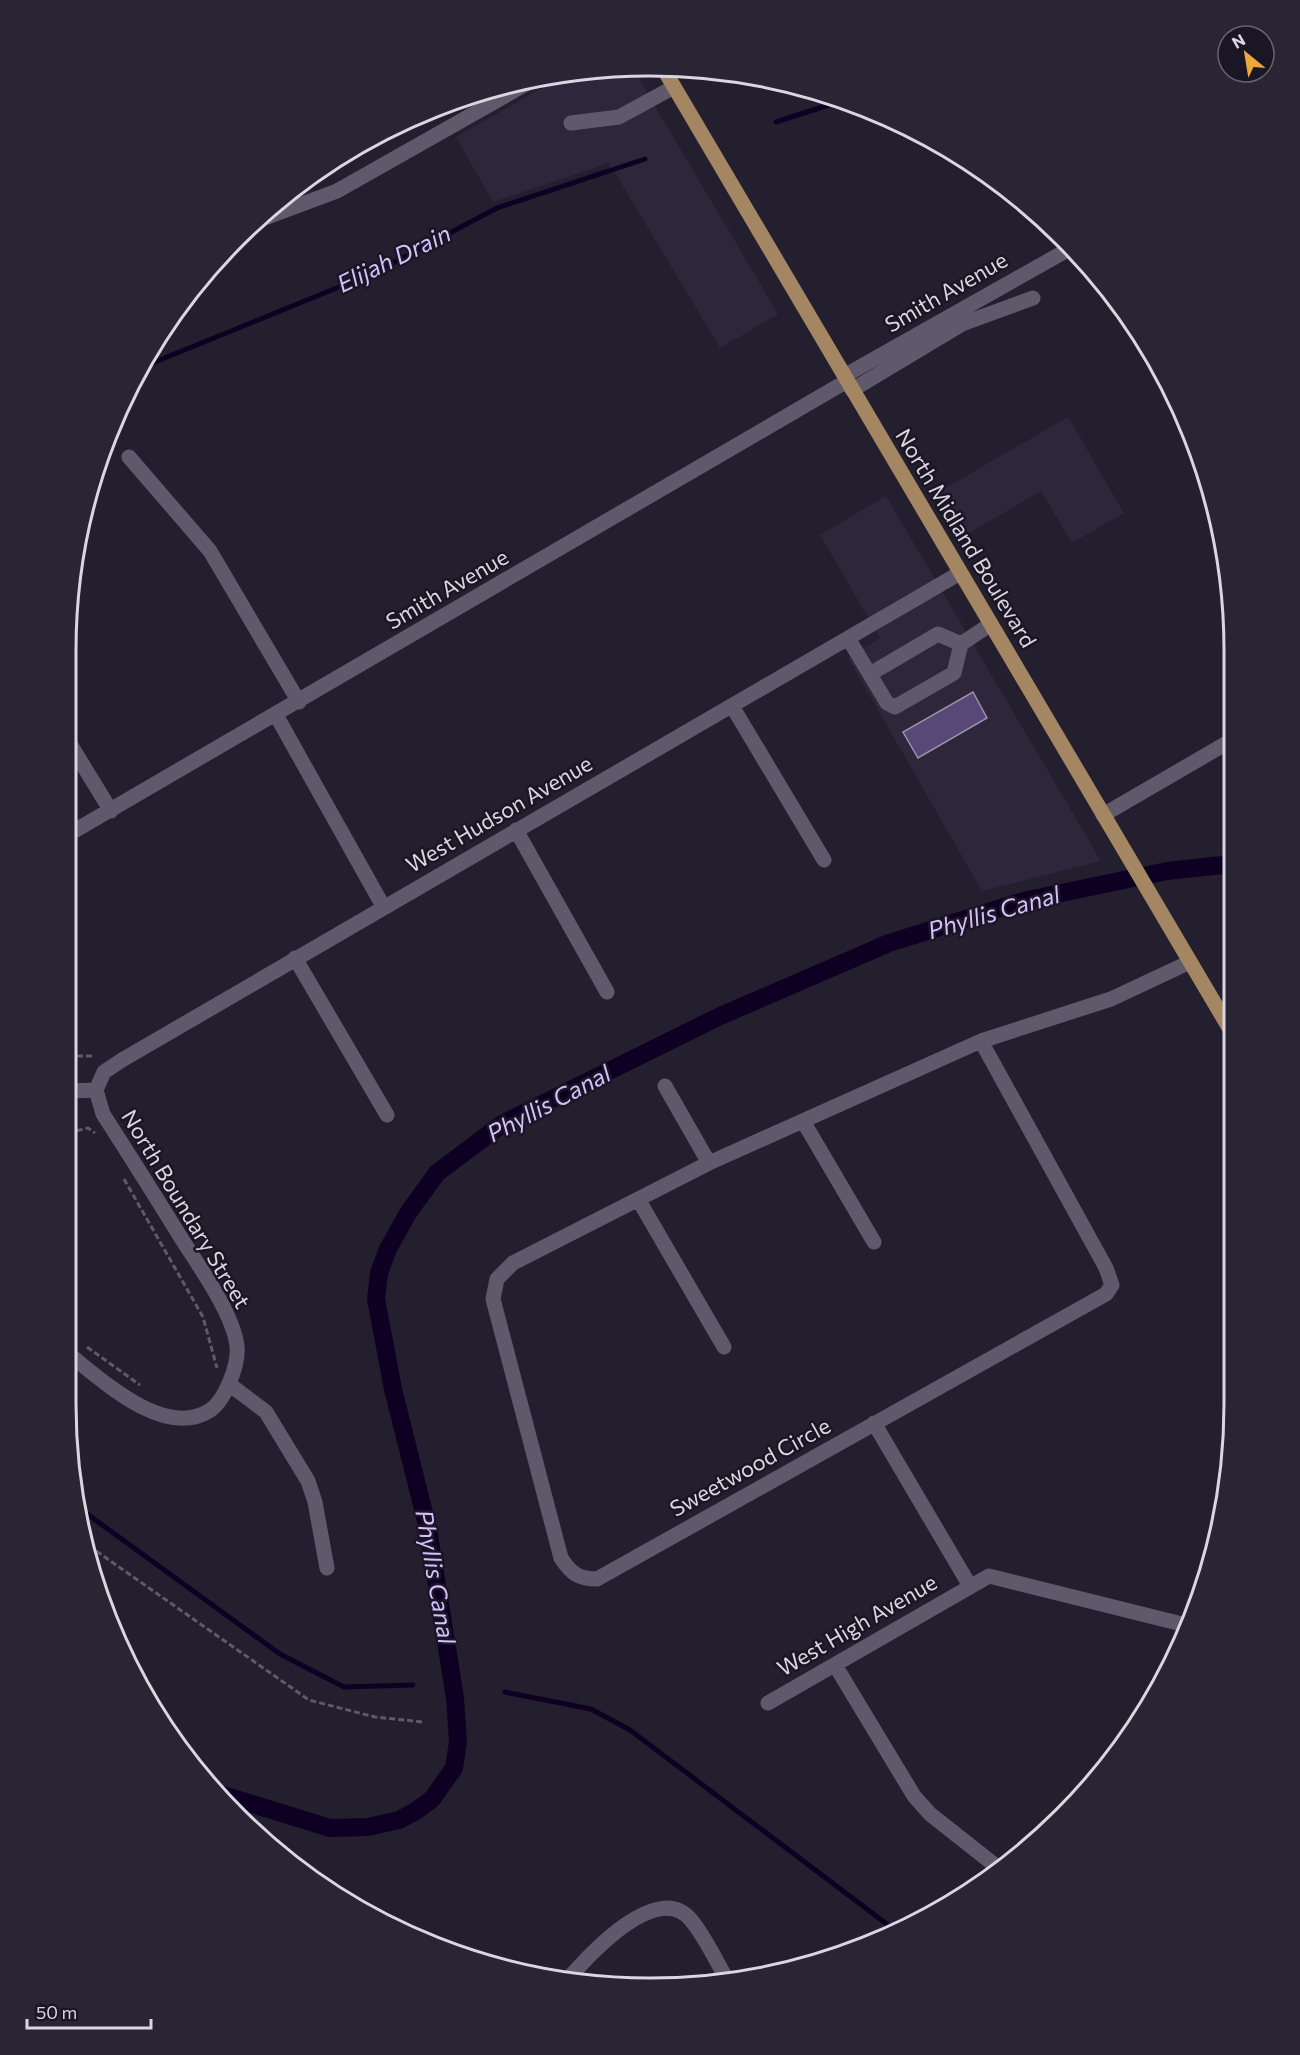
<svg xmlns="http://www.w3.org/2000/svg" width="1300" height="2055" viewBox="0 0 1300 2055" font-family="Commissioner,sans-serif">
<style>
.built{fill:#2e273b}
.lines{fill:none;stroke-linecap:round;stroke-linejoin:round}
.stream{stroke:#0e0022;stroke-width:5}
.canal{stroke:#0e0022;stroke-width:18}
.building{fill:#584877;stroke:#9994a7;stroke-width:1.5}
.path{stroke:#5e5a68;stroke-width:3;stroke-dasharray:6 3;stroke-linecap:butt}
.minor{stroke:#5f596b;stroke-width:15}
.major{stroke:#a58662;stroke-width:15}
.labels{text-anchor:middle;stroke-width:5;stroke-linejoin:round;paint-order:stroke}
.street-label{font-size:22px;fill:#d9d7e1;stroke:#1b1625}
.water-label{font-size:24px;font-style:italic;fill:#d3c0fd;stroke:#1b1625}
.rim{fill:none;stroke:#d9d7e1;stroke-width:3}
</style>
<rect width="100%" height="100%" fill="#241f2e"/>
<path class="built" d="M 633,69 L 778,314 L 720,348 L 609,163 L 493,202 L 456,137 L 572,71 Z
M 1068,417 L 1124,513 L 1072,543 L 1041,491 L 961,538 L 935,494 Z
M 886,496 L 1101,861 L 982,891 L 848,658 L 880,638 L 820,535 Z"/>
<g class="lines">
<path class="stream" d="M 776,122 L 841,101
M 145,366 L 376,272 L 497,208 L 645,159
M 83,1511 L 280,1654 L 344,1687 L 413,1685
M 505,1692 L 591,1709 L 630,1730 L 892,1928"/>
<path class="canal" d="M 217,1793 L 330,1828 L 368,1827 L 399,1820 L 416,1811 L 432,1799 L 454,1768 L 458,1742 L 455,1698 L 428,1529 L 393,1389 L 376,1299 L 379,1273 L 388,1249 L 408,1213 L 437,1173 L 502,1124 L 718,1017 L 889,943 L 1023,901 L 1167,871 L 1232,864"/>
</g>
<path class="building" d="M 973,692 L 987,718 L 918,758 L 903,732 Z"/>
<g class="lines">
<path class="path" d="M 68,1056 L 94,1056
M 68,1133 L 88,1128 L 95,1133
M 124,1179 L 203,1317 L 217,1368
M 66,1331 L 75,1337
M 87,1347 L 140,1385
M 89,1546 L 309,1700 L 375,1717 L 423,1722"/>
<path class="minor" d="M 571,123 L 619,117 L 674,87
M 254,222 L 337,191 L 533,80
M 844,376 L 1071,248
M 852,390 L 962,324 L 1033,298
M 129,457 L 210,551 L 299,702
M 848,638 L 887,703 L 895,707 L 954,673 L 961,644 L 991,624
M 870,674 L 938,634 L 961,644
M 732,706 L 824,860
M 276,715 L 383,906
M 70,744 L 111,811
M 1103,815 L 1232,740
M 516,830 L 607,992
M 69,834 L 847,381
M 295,958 L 387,1115
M 981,1041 L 1106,1268 L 1112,1285 L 1106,1294 L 597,1579 C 578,1579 571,1573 561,1558 L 493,1299 L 497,1279 L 513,1263 L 709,1163 L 981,1041 L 1111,999 L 1190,962
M 665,1086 L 709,1163
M 96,1090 L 104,1072 L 122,1060 L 960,573
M 68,1091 L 96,1090
M 803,1121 L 874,1242
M 638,1199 L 724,1347
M 66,1352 C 101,1379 163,1439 209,1411 C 225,1401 239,1365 237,1346 C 233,1314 201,1269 183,1241 C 157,1199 130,1156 103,1114 L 96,1090
M 229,1384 L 266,1412 L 308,1481 L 315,1502 L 327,1568
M 874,1423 L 970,1586
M 835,1665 L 914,1796 L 930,1814 L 1001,1870
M 768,1703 L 989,1576 L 1190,1626
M 568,1979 C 589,1955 658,1879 691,1920 C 706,1938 717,1963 729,1983"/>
<path class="major" d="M 663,68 L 1231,1031"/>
</g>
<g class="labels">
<g class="street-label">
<text transform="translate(946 292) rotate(-30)" y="8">Smith Avenue</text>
<text transform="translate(966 538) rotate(59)" y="8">North Midland Boulevard</text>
<text transform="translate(447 589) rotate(-30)" y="8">Smith Avenue</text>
<text transform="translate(499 814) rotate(-30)" y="8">West Hudson Avenue</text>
<text transform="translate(186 1209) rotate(59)" y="8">North Boundary Street</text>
<text transform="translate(750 1467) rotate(-29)" y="8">Sweetwood Circle</text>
<text transform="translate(857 1625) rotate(-30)" y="8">West High Avenue</text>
</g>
<g class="water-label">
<text transform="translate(394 259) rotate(-26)" y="8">Elijah Drain</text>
<text transform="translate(994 913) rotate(-16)" y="8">Phyllis Canal</text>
<text transform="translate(549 1104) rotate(-28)" y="8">Phyllis Canal</text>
<text transform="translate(435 1577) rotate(80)" y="8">Phyllis Canal</text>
</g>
</g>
<path d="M0 0H1300V2055H0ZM650 76H650A574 574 0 0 1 1224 650V1404A574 574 0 0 1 650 1978H650A574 574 0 0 1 76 1404V650A574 574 0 0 1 650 76Z" fill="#2a2534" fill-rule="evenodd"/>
<path class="rim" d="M650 76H650A574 574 0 0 1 1224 650V1404A574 574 0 0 1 650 1978H650A574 574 0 0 1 76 1404V650A574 574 0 0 1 650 76Z"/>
<g transform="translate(1246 54) rotate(330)"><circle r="28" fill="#1b1625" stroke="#676370" stroke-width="1.5"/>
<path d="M0-4.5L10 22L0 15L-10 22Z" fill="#eba93a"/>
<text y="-9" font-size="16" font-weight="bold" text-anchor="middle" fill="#d9d7e1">N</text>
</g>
<path d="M27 2019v9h124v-9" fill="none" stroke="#d9d7e1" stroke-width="3"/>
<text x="36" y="2019" font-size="18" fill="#d9d7e1" stroke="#1b1625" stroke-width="4.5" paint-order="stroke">50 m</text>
</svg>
